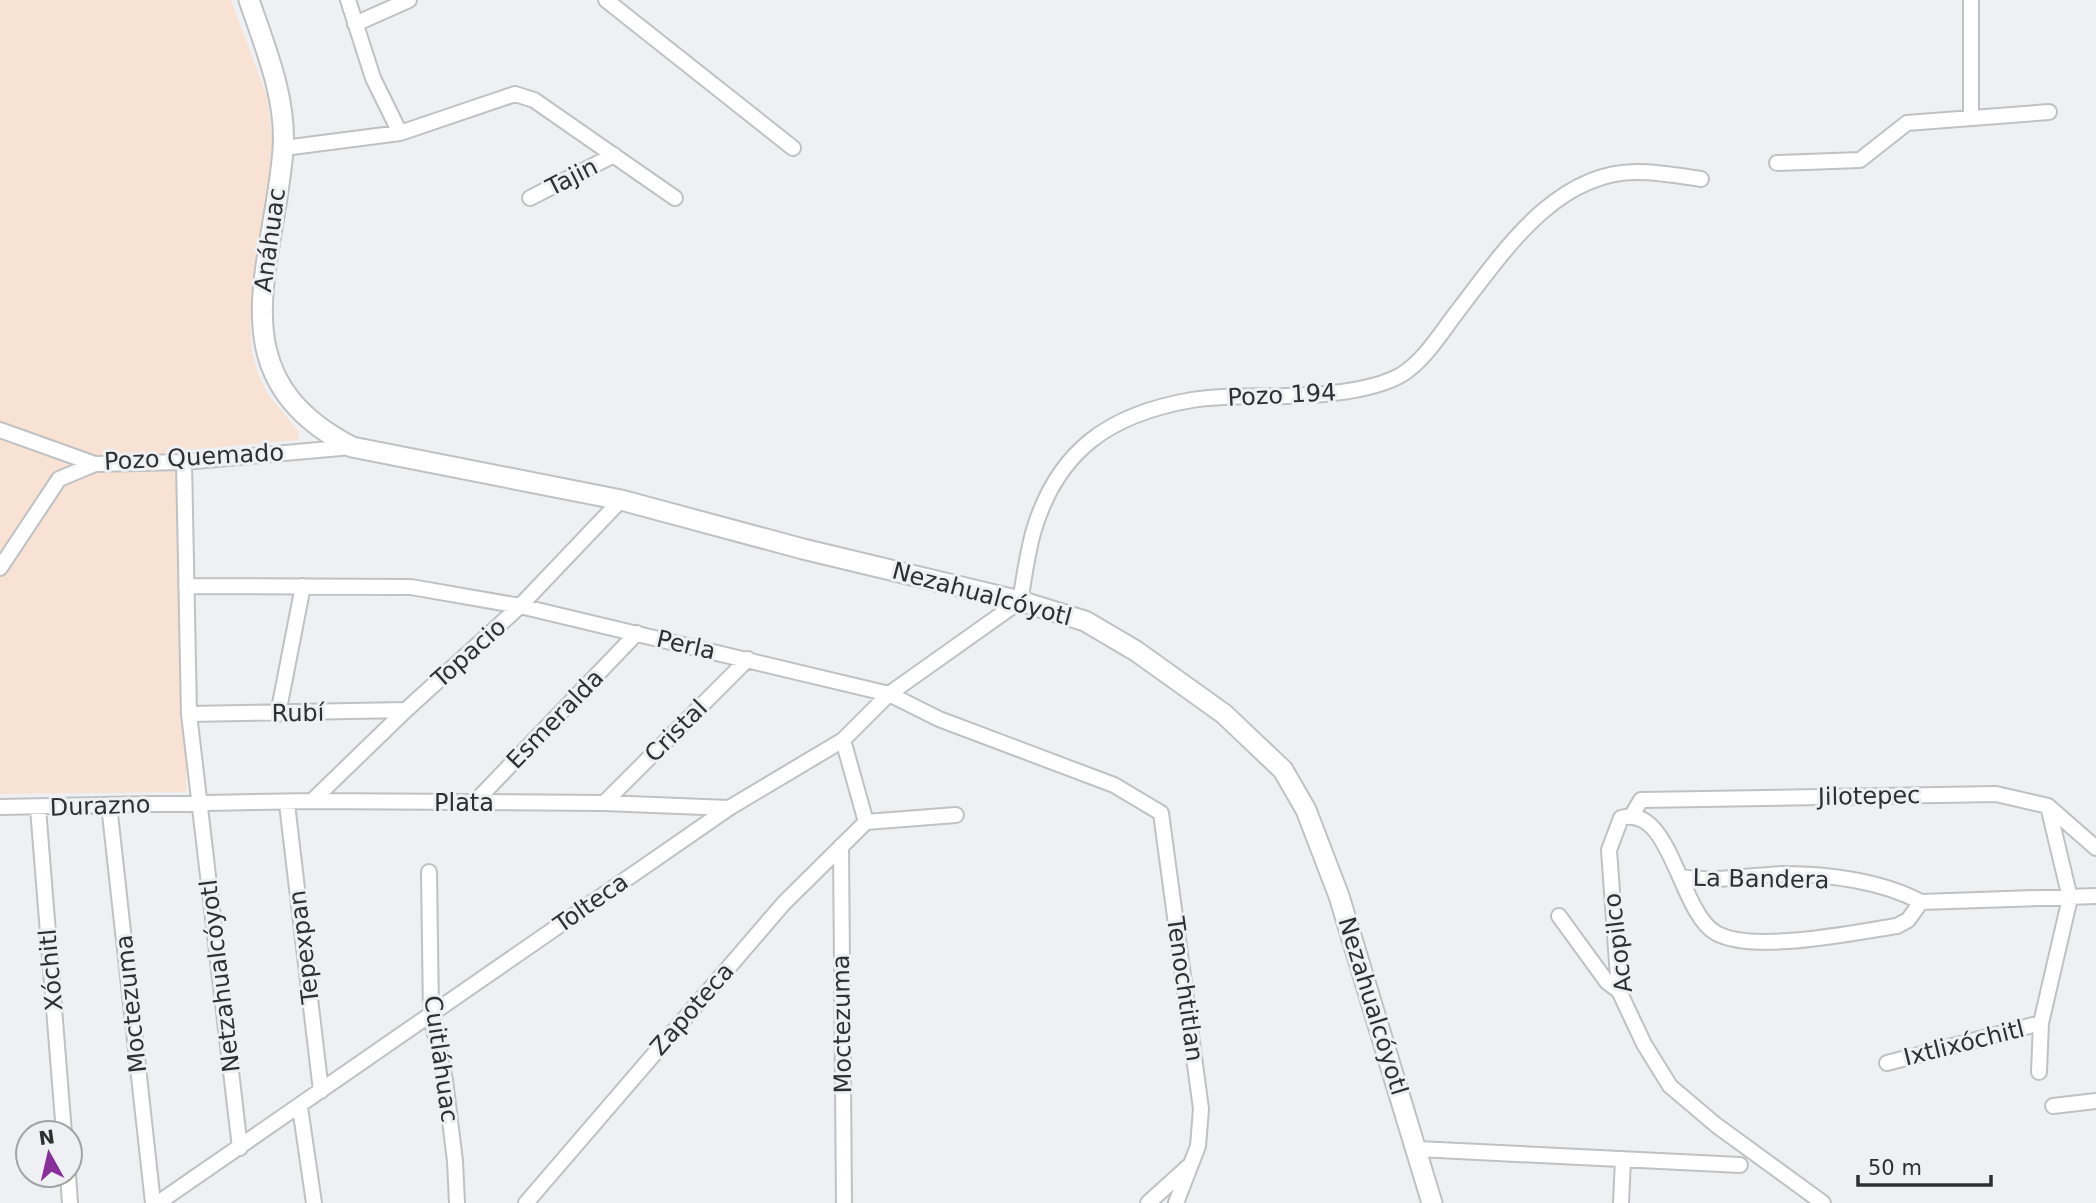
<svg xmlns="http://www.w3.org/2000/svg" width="2096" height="1203" viewBox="0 0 2096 1203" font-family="'DejaVu Sans',sans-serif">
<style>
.industrial{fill:#f7e2d3}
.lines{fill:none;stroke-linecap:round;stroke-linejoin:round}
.street-casing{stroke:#bfc1c3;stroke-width:18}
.secondary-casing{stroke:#bfc1c3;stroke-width:23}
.street{stroke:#fff;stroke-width:14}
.secondary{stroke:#fff;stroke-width:19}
.labels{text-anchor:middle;stroke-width:6;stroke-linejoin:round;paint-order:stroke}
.street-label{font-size:24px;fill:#2e2f30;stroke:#eff0f3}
</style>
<rect width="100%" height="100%" fill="#eff0f3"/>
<path class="industrial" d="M 0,0 L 231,0 L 267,97 L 274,150 L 250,325 L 252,351 L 258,374 L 269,396 L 299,432 L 298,440 L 188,450 L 186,792 L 0,794 Z"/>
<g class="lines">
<defs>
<path id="street" d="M 348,0 L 373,78 L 400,133
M 606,0 L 793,148
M 1971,0 L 1971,116
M 355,24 L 409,0
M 284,148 L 400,133 L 515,94 L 534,100 L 675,198
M 1777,163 L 1860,160 L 1907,123 L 2049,112
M 530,198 L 614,155
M 0,430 L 95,464 L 184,462 L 352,447
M 184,462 L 189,714 L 240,1148
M 0,568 L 59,479 L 95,464
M 186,586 L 411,587 L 520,606 L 889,694 L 939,719 L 1114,785 L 1161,813 L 1201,1109 L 1198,1146 L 1176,1203
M 189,714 L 406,710
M 278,714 L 303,586
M 843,740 L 866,822
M 312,801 L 406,710 L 520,606 L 621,500
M 604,803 L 748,659
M 287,804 L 321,1091
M 473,804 L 637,633
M 109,805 L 153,1203
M 0,807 L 312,801 L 604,803 L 729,808
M 38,808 L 64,1133
M 1632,815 L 1641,800 L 1996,794 L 2048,806 L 2096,848
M 866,822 L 956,815
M 841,846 L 844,1203
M 429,872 L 431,1014 L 445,1080 L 455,1161 L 457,1203
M 1680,877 C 1715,883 1749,875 1784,874 C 1828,874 1882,881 1921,902
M 1559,916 L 1607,982 L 1619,991
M 1887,1063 L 2041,1023
M 2039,1072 L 2041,1023 L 2070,898 L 2048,806
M 2053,1106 L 2096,1101
M 300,1107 L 314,1203
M 1418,1149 L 1740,1165
M 68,1175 L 70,1203
M 158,1203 L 729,808 L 843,740 L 889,694 L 1020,601 C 1024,579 1027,555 1033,533 C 1057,450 1110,414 1192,400 C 1223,395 1257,397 1287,396 C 1321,395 1371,392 1401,375 C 1424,361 1441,333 1457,312 C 1502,254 1555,171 1638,172 C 1659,172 1681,176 1701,179
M 526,1203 L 784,903 L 866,822
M 1148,1203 L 1189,1166
M 1621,1203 L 1623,1159
M 1823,1203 L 1716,1125 L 1670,1086 L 1644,1044 L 1619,991 L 1609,850 L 1621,818 C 1671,803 1679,912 1716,933 C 1753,954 1855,932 1897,926 L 1908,920 L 1921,902 L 2096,896"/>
<path id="secondary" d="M 249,0 C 265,47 287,99 283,150 C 274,268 214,376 352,447 L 621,500 L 803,549 L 1020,601 L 1085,621 L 1136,651 L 1224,714 L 1283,770 L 1306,810 L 1339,896 L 1432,1203"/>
</defs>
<use href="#street" class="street-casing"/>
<use href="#secondary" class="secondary-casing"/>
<use href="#street" class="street"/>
<use href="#secondary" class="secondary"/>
</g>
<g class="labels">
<g class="street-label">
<text transform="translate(572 177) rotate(-27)" y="8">Tajin</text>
<text transform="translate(270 240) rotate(-82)" y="8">Anáhuac</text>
<text transform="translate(1282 395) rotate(-3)" y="8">Pozo 194</text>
<text transform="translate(194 457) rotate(-3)" y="8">Pozo Quemado</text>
<text transform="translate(982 594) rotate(15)" y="8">Nezahualcóyotl</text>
<text transform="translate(686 645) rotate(13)" y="8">Perla</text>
<text transform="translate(469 653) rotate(-42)" y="8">Topacio</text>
<text transform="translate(298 713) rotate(-1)" y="8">Rubí</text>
<text transform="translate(555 719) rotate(-46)" y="8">Esmeralda</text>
<text transform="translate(676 731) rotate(-45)" y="8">Cristal</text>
<text transform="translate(1869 796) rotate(-1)" y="8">Jilotepec</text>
<text x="464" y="811">Plata</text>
<text transform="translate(100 806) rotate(-2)" y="8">Durazno</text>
<text transform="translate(1761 879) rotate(1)" y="8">La Bandera</text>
<text transform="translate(591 903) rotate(-35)" y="8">Tolteca</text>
<text transform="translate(1618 943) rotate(-97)" y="8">Acopilco</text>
<text transform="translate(304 947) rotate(-97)" y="8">Tepexpan</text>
<text transform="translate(51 970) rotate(-95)" y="8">Xóchitl</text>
<text transform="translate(220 976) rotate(-97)" y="8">Netzahualcóyotl</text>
<text transform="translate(1185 989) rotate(82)" y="8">Tenochtitlan</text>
<text transform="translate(131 1004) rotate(-96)" y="8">Moctezuma</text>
<text transform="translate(1373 1006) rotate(73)" y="8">Nezahualcóyotl</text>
<text transform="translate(692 1009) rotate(-49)" y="8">Zapoteca</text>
<text transform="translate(842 1024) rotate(-91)" y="8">Moctezuma</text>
<text transform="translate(1964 1043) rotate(-14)" y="8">Ixtlixóchitl</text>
<text transform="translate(441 1059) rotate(82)" y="8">Cuitláhuac</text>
</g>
</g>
<g transform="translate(49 1154) rotate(352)"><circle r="33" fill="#eff0f3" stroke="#a2a3a5" stroke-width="2"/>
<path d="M0-5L12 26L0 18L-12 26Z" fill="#892f9a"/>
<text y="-10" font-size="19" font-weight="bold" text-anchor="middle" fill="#2e2f30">N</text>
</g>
<path d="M1858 1175v10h133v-10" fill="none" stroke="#2e2f30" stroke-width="3.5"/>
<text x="1868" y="1175" font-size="21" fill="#2e2f30" stroke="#eff0f3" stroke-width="5" paint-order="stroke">50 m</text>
</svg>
